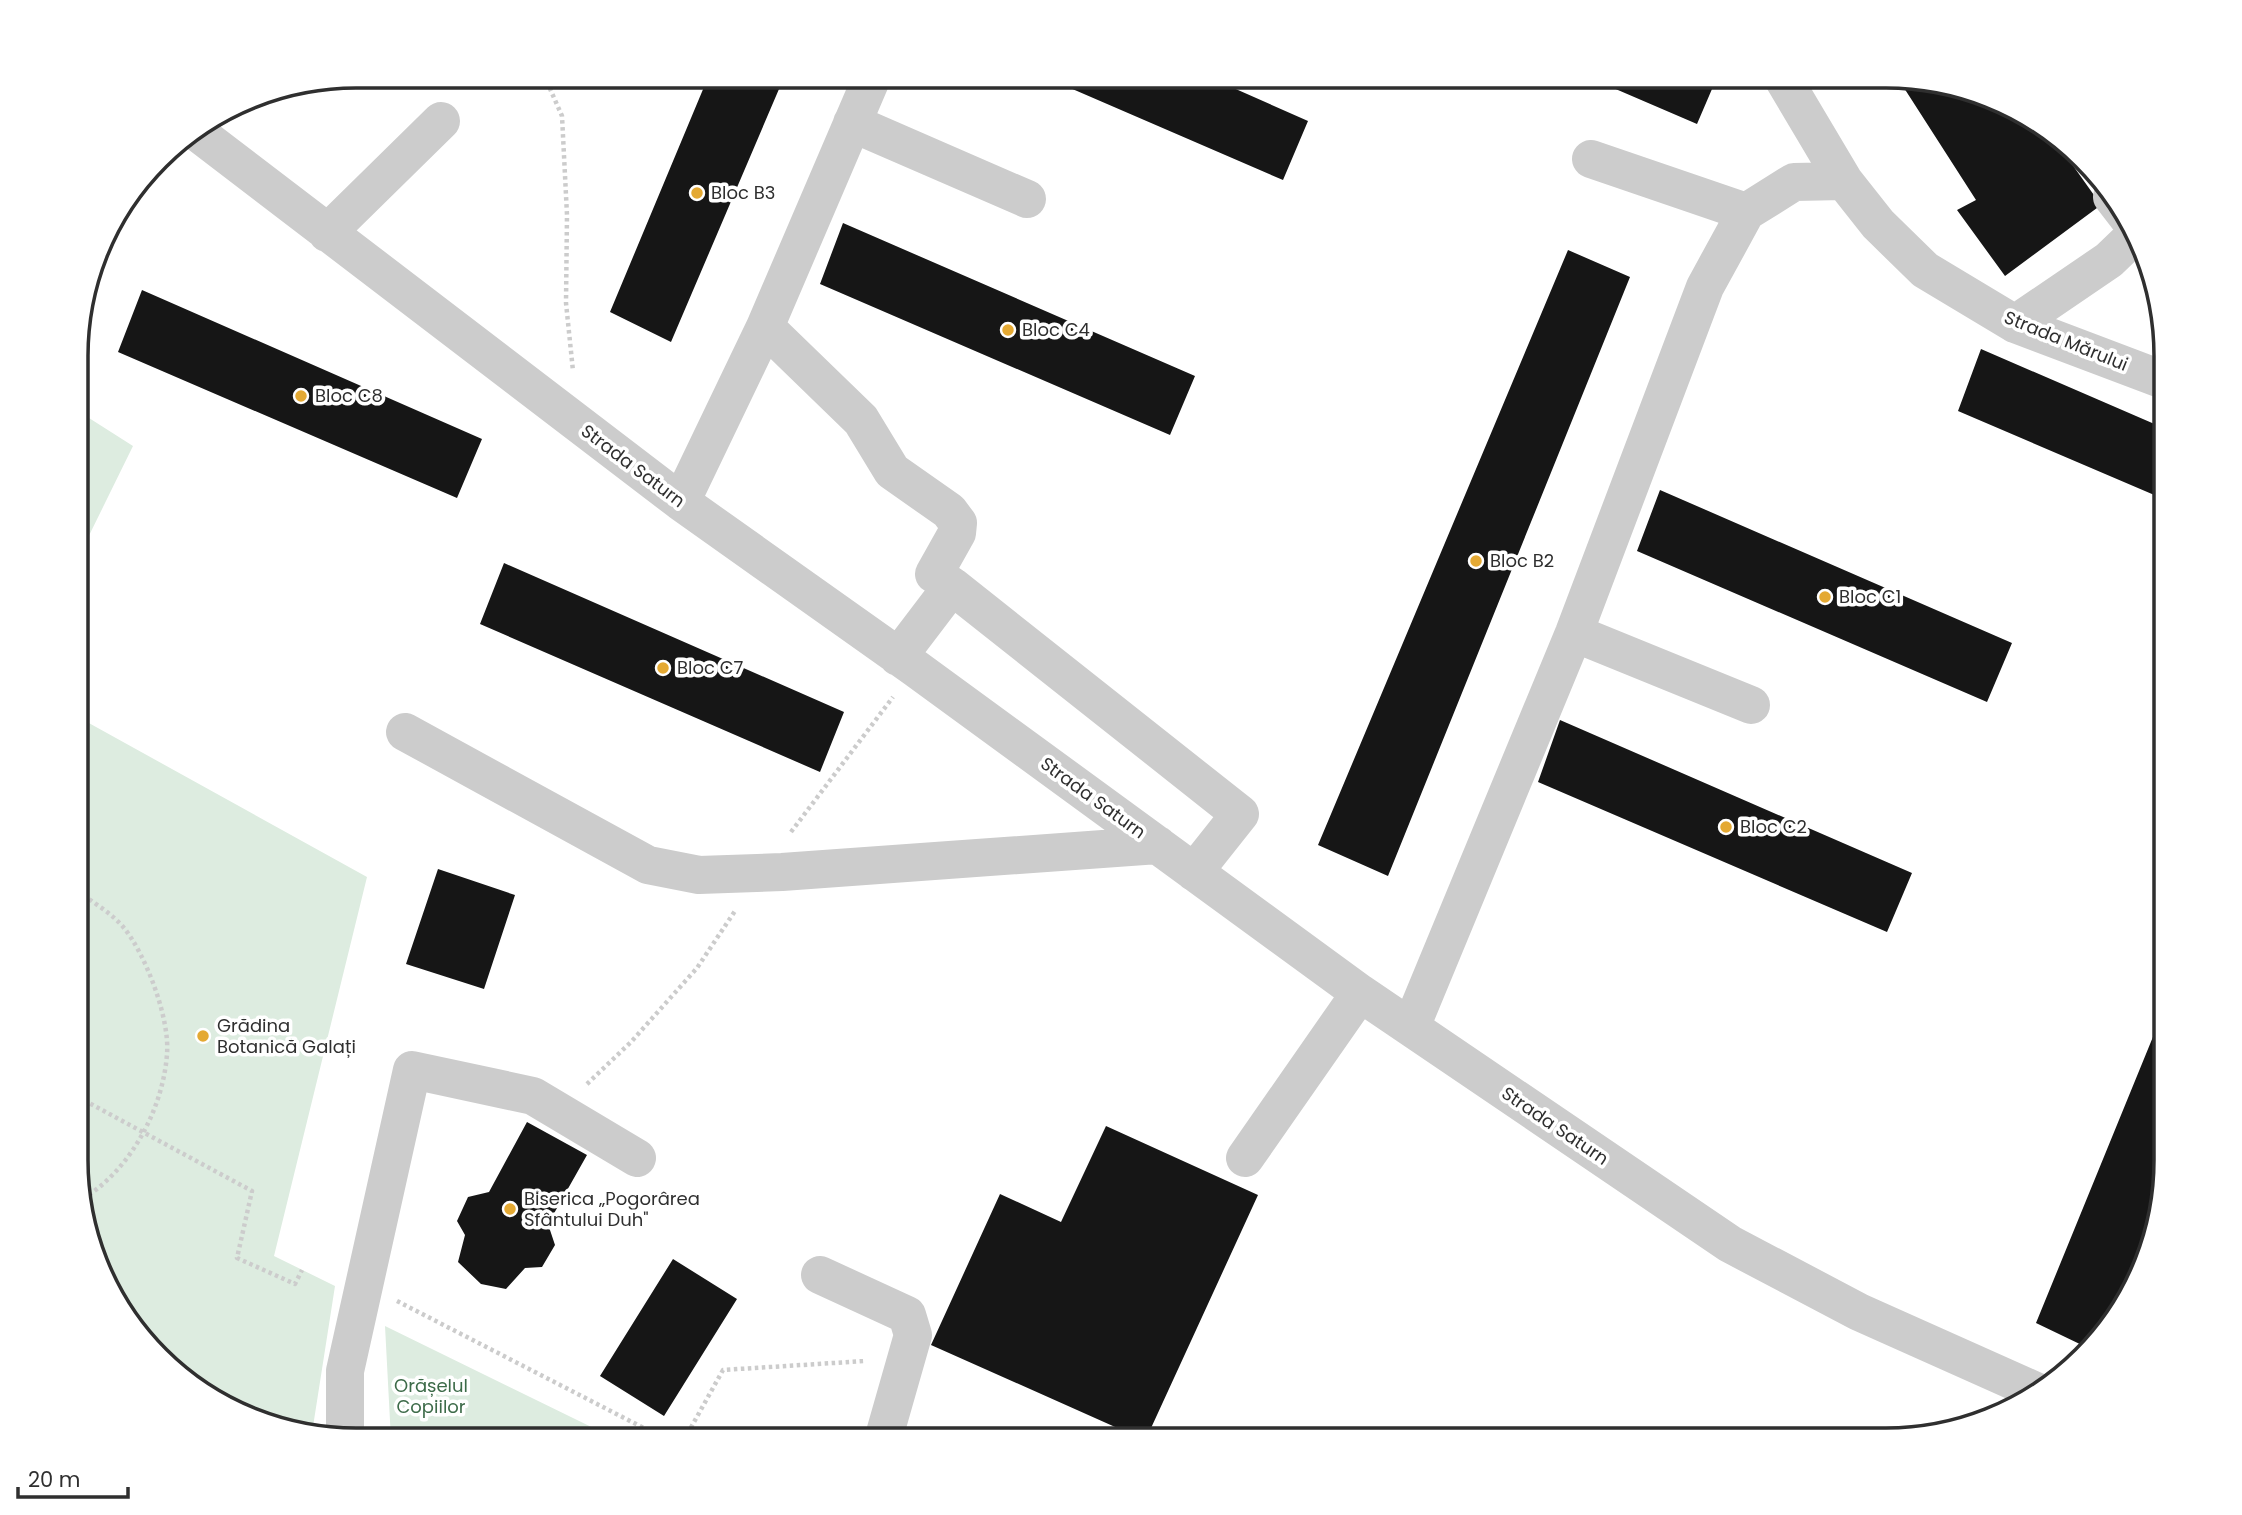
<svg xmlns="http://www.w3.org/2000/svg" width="2242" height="1515" viewBox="0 0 2242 1515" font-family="Poppins,sans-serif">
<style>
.green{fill:#ddece0}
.building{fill:#161616}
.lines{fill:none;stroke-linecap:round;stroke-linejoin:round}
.path{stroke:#ccc;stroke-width:4.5;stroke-dasharray:3.5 3.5;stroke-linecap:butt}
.minor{stroke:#ccc;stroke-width:38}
.poi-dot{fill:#e4a933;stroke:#fff;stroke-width:2.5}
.labels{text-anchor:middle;stroke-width:7;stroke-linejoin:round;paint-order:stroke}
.poi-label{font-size:18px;fill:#2f2f2f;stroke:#fff;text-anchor:start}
.street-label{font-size:18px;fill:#2f2f2f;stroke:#fff}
.park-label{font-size:18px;fill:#3d6b49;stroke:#fff}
.rim{fill:none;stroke:#2f2f2f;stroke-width:3.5}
</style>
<rect width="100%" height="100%" fill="#fff"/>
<path class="green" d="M 78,411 L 133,446 L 78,558 Z
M 78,717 L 367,877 L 274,1256 L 335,1286 L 312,1433 L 266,1425 L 199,1392 L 113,1300 L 78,1196 Z
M 385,1326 L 618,1440 L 391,1440 Z"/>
<path class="building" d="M 709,75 L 785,75 L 671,342 L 610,312 Z
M 1040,75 L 1204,75 L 1308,121 L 1283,180 Z
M 1583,75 L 1718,75 L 1697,124 Z
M 1897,77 L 1976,90 L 2042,122 L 2101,205 L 2005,276 L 1957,210 L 1976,200 Z
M 843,223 L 1195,376 L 1170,435 L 820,284 Z
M 1568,250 L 1630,277 L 1388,876 L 1318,845 Z
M 142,290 L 482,439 L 457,498 L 118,352 Z
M 1981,349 L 2166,429 L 2166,500 L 1958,411 Z
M 1660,490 L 2012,643 L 1987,702 L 1637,551 Z
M 504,563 L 844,712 L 820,772 L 480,624 Z
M 1560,720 L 1912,873 L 1887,932 L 1538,782 Z
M 438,869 L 515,895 L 484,989 L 406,964 Z
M 2166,1005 L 2166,1177 L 2159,1213 L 2118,1317 L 2086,1347 L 2036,1323 Z
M 527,1122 L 587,1155 L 548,1224 L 555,1245 L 542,1267 L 525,1268 L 506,1289 L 481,1284 L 458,1262 L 465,1235 L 457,1221 L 468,1197 L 489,1192 Z
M 1106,1126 L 1258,1195 L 1146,1439 L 1142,1439 L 931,1345 L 1000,1194 L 1061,1222 Z
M 673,1259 L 737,1299 L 664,1416 L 600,1376 Z"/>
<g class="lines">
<path class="path" d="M 544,75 L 562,116 L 567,215 L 566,303 L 573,371
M 398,85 L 406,75
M 791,832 L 893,697
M 78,891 C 92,902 113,914 124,928 C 146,955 170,1019 167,1054 C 163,1110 129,1173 79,1201
M 587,1084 L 631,1042 L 697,968 L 735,911
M 78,1097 L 252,1191 L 237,1258 L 295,1284 L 302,1270
M 397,1301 L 667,1440
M 684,1440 L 723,1370 L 865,1361"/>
<path class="minor" d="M 1781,75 L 1844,181 L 1878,224 L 1925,270 L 2015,324 L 2166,381
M 852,123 L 1027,199
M 194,130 L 681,502 L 915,668 L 1360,993 L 1730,1244 L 1859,1312 L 2038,1392
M 1591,159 L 1746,212
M 2112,197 L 2132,223
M 327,233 L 441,121
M 2015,324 L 2109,260 L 2135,235
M 765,327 L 861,420 L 892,471 L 949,511 L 958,523 L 957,533 L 934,574 L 952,586
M 681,502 L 765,327 L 873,75
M 1574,633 L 1751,705
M 898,657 L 952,586 L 1240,814 L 1194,872
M 405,732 L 648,865 L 699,875 L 782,872 L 1158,845
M 1411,1027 L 1574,633 L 1705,287 L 1746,212 L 1794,182 L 1844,181
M 1245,1158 L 1360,993
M 820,1275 L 907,1315 L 913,1335 L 883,1440
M 345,1438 L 345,1371 L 412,1070 L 533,1096 L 637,1158"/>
</g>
<g class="poi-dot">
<circle cx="697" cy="193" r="7"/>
<circle cx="1008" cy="330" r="7"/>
<circle cx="301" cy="396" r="7"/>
<circle cx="1476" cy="561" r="7"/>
<circle cx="1825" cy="597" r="7"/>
<circle cx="663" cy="668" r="7"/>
<circle cx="1726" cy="827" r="7"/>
<circle cx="203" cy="1036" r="7"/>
<circle cx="510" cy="1209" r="7"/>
</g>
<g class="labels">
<g class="poi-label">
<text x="711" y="199">Bloc B3</text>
<text x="1022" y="336">Bloc C4</text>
<text x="315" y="402">Bloc C8</text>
<text x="1490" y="567">Bloc B2</text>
<text x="1839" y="603">Bloc C1</text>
<text x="677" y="674">Bloc C7</text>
<text x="1740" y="833">Bloc C2</text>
<text x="217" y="1032">Grădina<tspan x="217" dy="21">Botanică Galați</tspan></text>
<text x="524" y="1205">Biserica „Pogorârea<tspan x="524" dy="21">Sfântului Duh"</tspan></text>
</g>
<g class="street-label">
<text transform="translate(2066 341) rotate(22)" y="6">Strada Mărului</text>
<text transform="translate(633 466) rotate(37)" y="6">Strada Saturn</text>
<text transform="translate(1093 798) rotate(36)" y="6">Strada Saturn</text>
<text transform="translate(1555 1126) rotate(34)" y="6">Strada Saturn</text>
</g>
<g class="park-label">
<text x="431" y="1392">Orășelul<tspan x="431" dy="21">Copiilor</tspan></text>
</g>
</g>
<path d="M0 0H2242V1515H0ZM356 88H1886A268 268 0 0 1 2154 356V1160A268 268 0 0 1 1886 1428H356A268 268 0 0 1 88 1160V356A268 268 0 0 1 356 88Z" fill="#fff" fill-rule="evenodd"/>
<path class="rim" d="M356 88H1886A268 268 0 0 1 2154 356V1160A268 268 0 0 1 1886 1428H356A268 268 0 0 1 88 1160V356A268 268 0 0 1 356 88Z"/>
<path d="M18 1487v10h110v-10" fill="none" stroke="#2f2f2f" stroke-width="3.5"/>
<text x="28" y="1487" font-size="21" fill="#2f2f2f" stroke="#ffffff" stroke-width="5" paint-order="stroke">20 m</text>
</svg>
